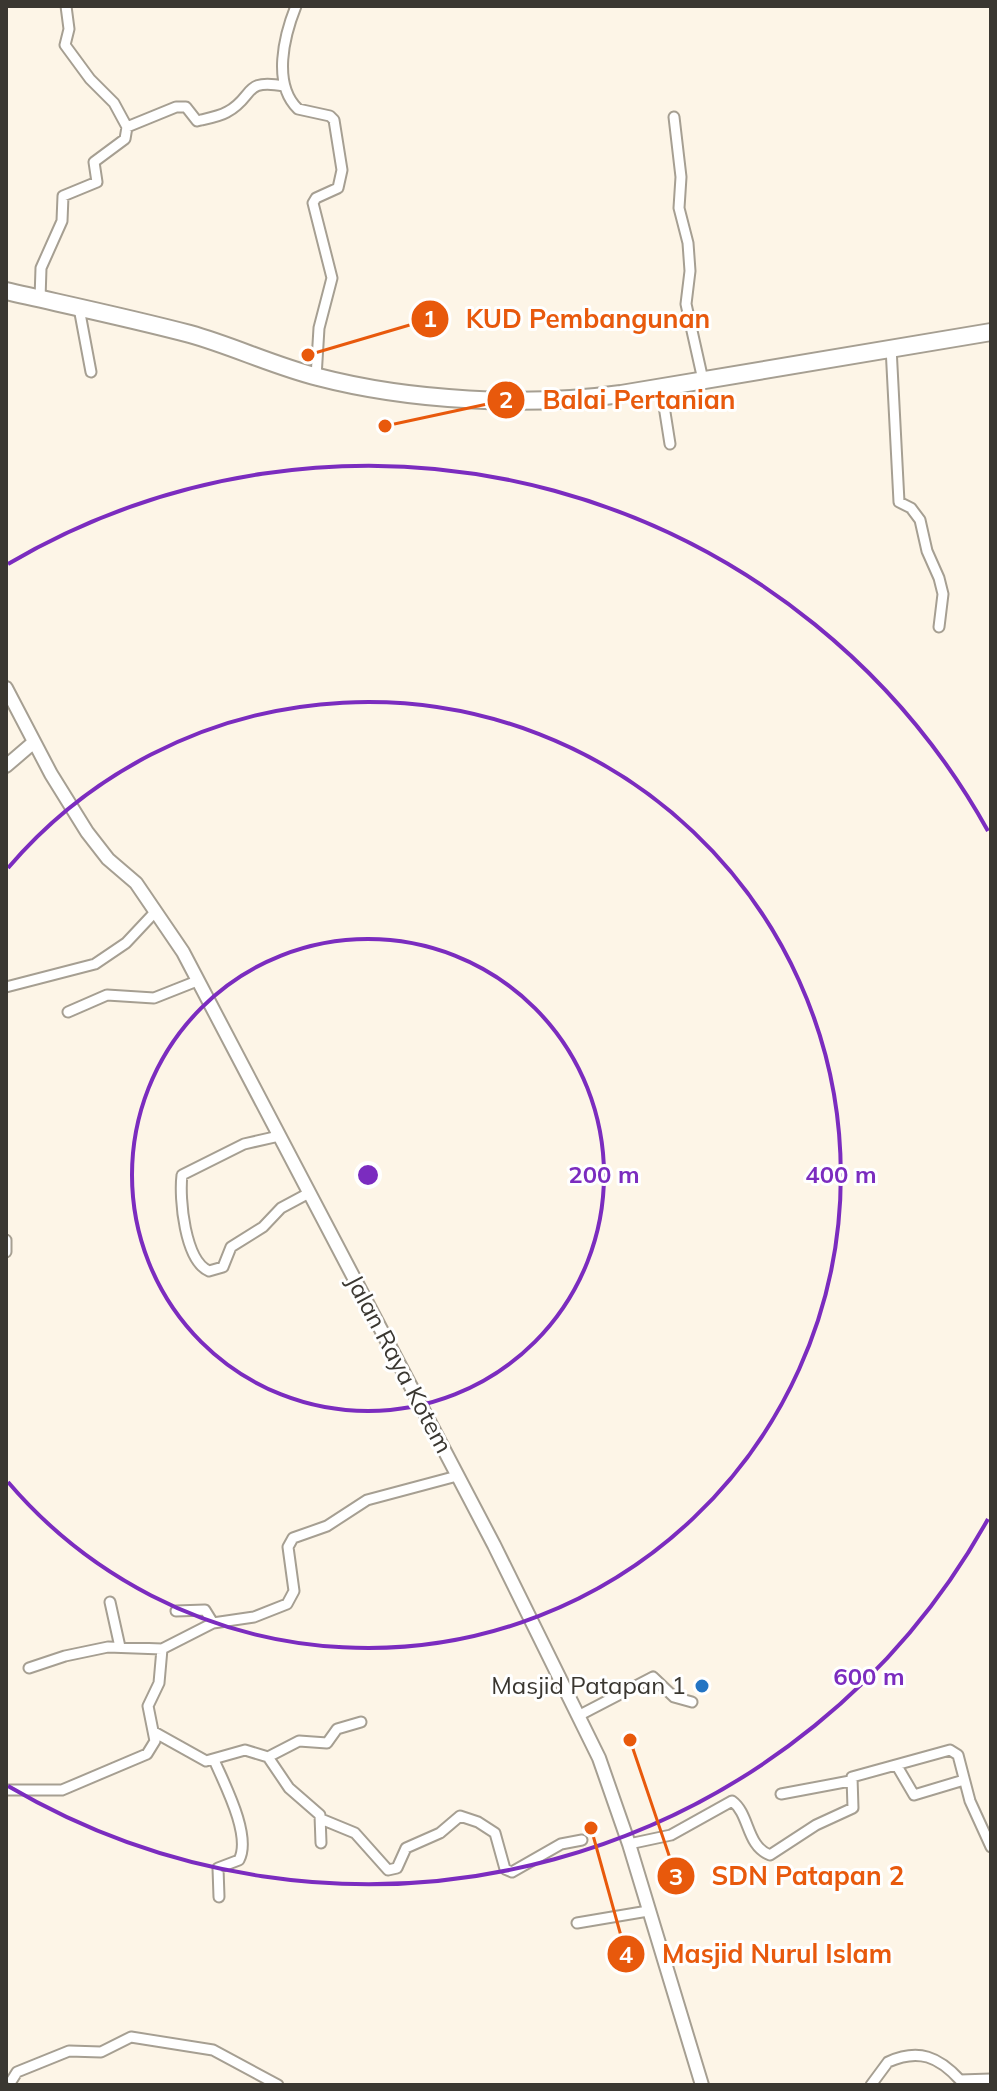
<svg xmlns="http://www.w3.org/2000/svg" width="997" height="2091" viewBox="0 0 997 2091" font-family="Mulish,sans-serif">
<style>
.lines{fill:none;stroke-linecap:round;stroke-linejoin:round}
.street-casing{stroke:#a69f92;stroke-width:13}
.secondary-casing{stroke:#a69f92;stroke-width:16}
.highway-casing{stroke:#a69f92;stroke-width:20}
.street{stroke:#fff;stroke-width:9}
.secondary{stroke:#fff;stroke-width:12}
.highway{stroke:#fff;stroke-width:16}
.ring{fill:none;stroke:#7b2cbf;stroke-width:4}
.poi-dot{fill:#2374c3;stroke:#fff;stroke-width:3}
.labels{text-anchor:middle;stroke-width:6;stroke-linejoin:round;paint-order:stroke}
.street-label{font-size:24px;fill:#3a3731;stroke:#fff}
.poi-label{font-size:24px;fill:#3a3731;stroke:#fff;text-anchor:end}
.centre{fill:#7b2cbf;stroke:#fff;stroke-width:4}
.ring-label{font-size:24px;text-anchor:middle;font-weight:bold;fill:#7b2cbf;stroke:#fff;stroke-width:6;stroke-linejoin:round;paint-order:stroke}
.leader{fill:none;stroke:#e8590c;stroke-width:3}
.callout-dot{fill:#e8590c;stroke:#fff;stroke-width:3}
.mark-label{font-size:24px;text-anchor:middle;font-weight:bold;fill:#fff}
.callout-label{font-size:26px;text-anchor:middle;font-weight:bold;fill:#e8590c;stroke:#fff;stroke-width:6;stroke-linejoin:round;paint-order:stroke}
</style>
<rect width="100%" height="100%" fill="#fdf5e7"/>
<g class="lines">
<defs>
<path id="street" d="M 66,6 L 69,29 L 65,45 L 90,79 L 114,103 L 127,127 L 176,107 L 186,107 L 197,121 L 201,120 C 210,118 220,116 227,112 C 255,97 242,78 284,86
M 296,6 C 284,36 272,84 298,109 L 330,116 L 334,120 L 342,170 L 338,188 L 316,198 L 313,203 L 332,278 L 319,328 L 316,377
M 674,117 L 681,177 L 679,208 L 688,243 L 690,271 L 686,304 L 703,380
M 40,299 L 41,268 L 62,221 L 63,196 L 97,182 L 94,162 L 125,139 L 127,127
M 79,308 L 91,372
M 891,347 L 899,502 L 911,508 L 920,520 L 927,551 L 939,578 L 943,594 L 939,627
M 661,387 L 670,444
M 6,987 L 95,964 L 126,943 L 156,911
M 68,1012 L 107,995 L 154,998 L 197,981
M 279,1136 L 244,1144 L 182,1175 C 179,1199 185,1261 209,1271 L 223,1267 L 231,1247 L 263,1227 L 281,1208 L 309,1193
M 6,1240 L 6,1252
M 110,1602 L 120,1647
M 176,1611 L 205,1610 L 213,1623
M 29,1668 L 65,1656 L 108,1647 L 162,1649
M 578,1716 L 653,1677 L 674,1697 L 692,1702
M 154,1732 L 206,1761 L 245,1750 L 268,1757 L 289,1788 L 320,1815 L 321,1843
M 268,1757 L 299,1741 L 327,1743 L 337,1729 L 361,1722
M 214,1760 C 224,1783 252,1836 239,1860 L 218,1868 L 219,1897
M 897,1766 L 914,1795 L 964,1780
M 6,1790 L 62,1790 L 147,1754 L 155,1741 L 148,1706 L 159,1683 L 162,1649 L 213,1623 L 254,1617 L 287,1604 L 294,1591 L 288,1547 L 293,1538 L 327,1526 L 367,1500 L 457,1476
M 781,1794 L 850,1781
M 321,1819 L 355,1833 L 388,1870 L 397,1868 L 406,1848 L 440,1833 L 460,1816 L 478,1822 L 495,1833 L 505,1869 L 512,1872 L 561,1844 L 582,1840
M 629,1844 L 671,1835 L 732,1801 C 750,1814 746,1846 770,1855 L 816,1825 L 853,1808 L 852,1777 L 950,1750 L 958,1755 L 970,1801 L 991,1847
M 577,1923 L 648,1911
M 12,2080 L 17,2072 L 69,2051 L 101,2052 L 131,2037 L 213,2050 L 278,2085
M 871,2085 L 888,2062 C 919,2048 939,2057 960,2080 L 991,2079"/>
<path id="secondary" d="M 6,688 L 51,774 L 87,832 L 108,859 L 136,883 L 183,952 L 494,1545 L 599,1758 L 629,1844 L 702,2085
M 6,766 L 34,742"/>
<path id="highway" d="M 6,291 C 67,305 129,318 190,334 C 233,346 274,366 318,377 C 410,401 527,407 621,394 L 991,332"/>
</defs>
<use href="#street" class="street-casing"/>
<use href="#secondary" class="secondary-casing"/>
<use href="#highway" class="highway-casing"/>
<use href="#street" class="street"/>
<use href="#secondary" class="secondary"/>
<use href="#highway" class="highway"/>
</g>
<g class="ring">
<circle cx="368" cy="1175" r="236"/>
<path d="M8 868A473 473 0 1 1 8 1482"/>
<path d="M988 1519A709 709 0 0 1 8 1786M8 564A709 709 0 0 1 988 831"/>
</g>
<circle class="poi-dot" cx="702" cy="1686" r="8"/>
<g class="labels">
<g class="street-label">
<text transform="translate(399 1364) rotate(62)" y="8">Jalan Raya Kotem</text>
</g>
<g class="poi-label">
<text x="686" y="1694">Masjid Patapan 1</text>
</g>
</g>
<circle cx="368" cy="1175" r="12" class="centre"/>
<g class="ring-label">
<text x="604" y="1183">200 m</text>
<text x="841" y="1183">400 m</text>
<text x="869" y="1685">600 m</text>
</g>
<path class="leader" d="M308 355L430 319M385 426L506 400M630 1740L676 1876M591 1828L626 1954"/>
<g class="callout-dot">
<circle cx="308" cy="355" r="8"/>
<circle cx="385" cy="426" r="8"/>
<circle cx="630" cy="1740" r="8"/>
<circle cx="591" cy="1828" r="8"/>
<circle cx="430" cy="319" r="20"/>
<circle cx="506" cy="400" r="20"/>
<circle cx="676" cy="1876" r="20"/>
<circle cx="626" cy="1954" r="20"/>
</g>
<g class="mark-label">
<text x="430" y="327">1</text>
<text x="506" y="408">2</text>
<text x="676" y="1885">3</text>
<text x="626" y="1963">4</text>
</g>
<g class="callout-label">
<text x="588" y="328">KUD Pembangunan</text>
<text x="639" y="409">Balai Pertanian</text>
<text x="808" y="1885">SDN Patapan 2</text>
<text x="777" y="1963">Masjid Nurul Islam</text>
</g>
<rect width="997" height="2091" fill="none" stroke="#3a3731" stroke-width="16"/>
</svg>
